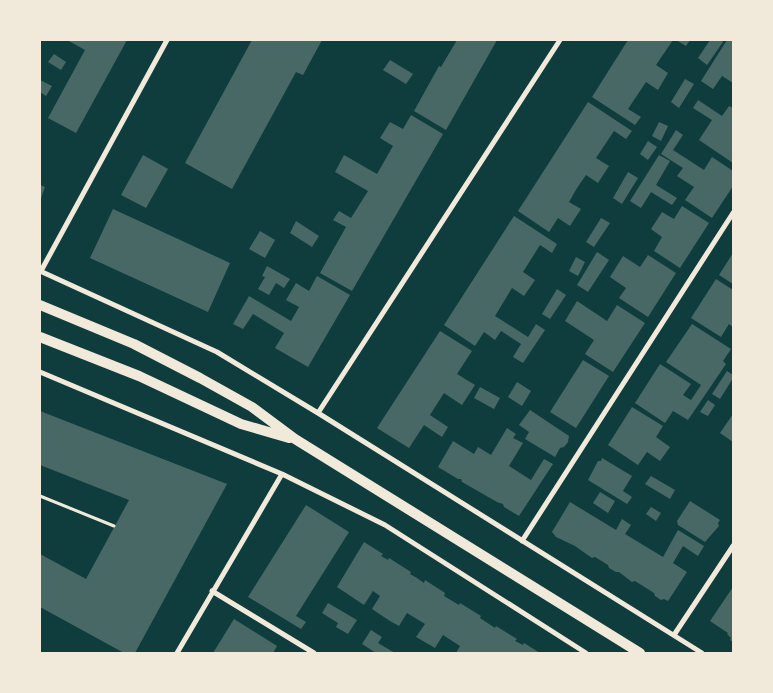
<svg xmlns="http://www.w3.org/2000/svg" width="773" height="693" viewBox="0 0 773 693" font-family="'Roboto Condensed',sans-serif">
<style>
.building{fill:#486865}
.lines{fill:none;stroke-linecap:round;stroke-linejoin:round}
.path{stroke:#f1e9da;stroke-width:3}
.minor{stroke:#f1e9da;stroke-width:5}
.secondary{stroke:#f1e9da;stroke-width:10}
</style>
<rect width="100%" height="100%" fill="#0f3d3e"/>
<path class="building" d="M 67,40 L 127,40 L 76,133 L 48,118 L 85,50 Z
M 252,40 L 322,40 L 303,75 L 296,72 L 232,189 L 185,163 Z
M 457,40 L 497,40 L 446,130 L 414,111 L 439,66 L 441,67 Z
M 628,40 L 673,40 L 656,65 L 668,73 L 658,90 L 646,82 L 628,109 L 641,117 L 635,125 L 592,97 Z
M 676,40 L 690,40 L 686,46 Z
M 710,40 L 721,40 L 723,42 L 707,65 L 698,58 Z
M 727,40 L 733,40 L 733,83 L 722,76 L 713,89 L 701,81 Z
M 54,54 L 66,62 L 61,70 L 48,62 Z
M 390,60 L 413,74 L 406,84 L 383,70 Z
M 685,79 L 694,84 L 679,108 L 671,102 Z
M 40,80 L 52,86 L 46,96 L 40,92 Z
M 698,100 L 722,116 L 729,106 L 733,108 L 733,163 L 699,140 L 712,120 L 693,108 Z
M 588,102 L 632,131 L 626,139 L 614,131 L 596,158 L 609,166 L 598,183 L 586,175 L 577,188 L 569,202 L 581,209 L 570,226 L 558,218 L 549,232 L 518,211 Z
M 411,115 L 443,134 L 352,291 L 320,273 L 346,227 L 333,220 L 339,211 L 351,218 L 368,191 L 335,172 L 344,155 L 377,174 L 393,146 L 380,138 L 390,122 L 403,129 Z
M 659,122 L 668,126 L 661,141 L 652,136 Z
M 676,130 L 683,135 L 673,150 L 704,170 L 712,157 L 733,171 L 733,186 L 712,218 L 685,200 L 694,187 L 677,176 L 683,168 L 661,154 Z
M 648,141 L 657,147 L 648,160 L 640,154 Z
M 143,155 L 168,169 L 146,208 L 121,195 Z
M 659,155 L 670,161 L 656,185 L 677,198 L 672,205 L 651,192 L 641,208 L 630,201 Z
M 628,172 L 638,178 L 622,204 L 613,198 Z
M 40,185 L 45,187 L 40,201 Z
M 682,206 L 709,223 L 680,268 L 654,251 L 662,237 L 651,229 L 662,212 L 674,219 Z
M 113,209 L 230,263 L 208,312 L 90,258 Z
M 514,216 L 557,244 L 552,253 L 540,245 L 523,272 L 535,280 L 524,296 L 512,288 L 495,316 L 528,337 L 536,324 L 545,330 L 523,363 L 513,357 L 521,344 L 501,331 L 495,340 L 484,332 L 475,346 L 444,325 Z
M 601,218 L 610,223 L 594,247 L 586,242 Z
M 296,221 L 319,236 L 312,247 L 290,233 Z
M 260,231 L 275,240 L 265,258 L 249,249 Z
M 597,252 L 609,260 L 588,292 L 577,285 Z
M 733,253 L 733,284 L 719,275 Z
M 648,255 L 676,273 L 648,317 L 619,298 L 626,288 L 610,277 L 623,256 L 640,267 Z
M 576,257 L 585,262 L 578,276 L 569,271 Z
M 267,266 L 290,279 L 284,288 L 276,283 L 269,295 L 258,289 L 265,277 L 262,276 Z
M 317,276 L 350,295 L 308,367 L 275,348 L 284,333 L 253,314 L 243,329 L 233,324 L 249,296 L 291,321 L 299,307 L 286,300 L 296,283 L 309,291 Z
M 716,279 L 733,290 L 733,327 L 729,324 L 721,337 L 691,318 Z
M 557,289 L 566,295 L 550,319 L 542,314 Z
M 577,301 L 607,321 L 617,305 L 645,323 L 613,372 L 585,354 L 594,340 L 565,321 Z
M 692,324 L 731,349 L 723,361 L 726,364 L 688,420 L 673,411 L 665,423 L 635,403 L 660,364 L 691,384 L 683,395 L 691,400 L 701,385 L 666,362 Z
M 440,331 L 472,351 L 457,374 L 475,385 L 462,405 L 444,393 L 430,415 L 448,427 L 442,437 L 424,425 L 409,448 L 377,428 Z
M 583,360 L 609,376 L 576,428 L 550,412 Z
M 727,371 L 733,375 L 733,378 L 720,399 L 712,394 Z
M 517,382 L 531,391 L 522,406 L 508,397 Z
M 480,387 L 500,398 L 494,409 L 474,398 Z
M 708,400 L 715,405 L 708,416 L 700,412 Z
M 632,407 L 663,426 L 656,437 L 670,447 L 660,461 L 647,452 L 638,465 L 608,445 Z
M 530,410 L 569,436 L 568,442 L 564,447 L 560,448 L 555,457 L 525,439 L 529,432 L 519,425 Z
M 40,411 L 227,484 L 135,653 L 124,653 L 40,607 L 40,554 L 86,579 L 129,500 L 40,465 Z
M 733,414 L 733,442 L 720,433 Z
M 507,428 L 516,434 L 513,438 L 523,443 L 509,466 L 531,480 L 544,459 L 553,464 L 519,516 L 504,507 L 503,504 L 497,502 L 462,482 L 461,479 L 458,479 L 438,467 L 453,441 L 474,454 L 478,447 L 491,455 Z
M 602,458 L 632,476 L 623,491 L 632,497 L 627,504 L 588,480 L 598,461 L 601,461 Z
M 651,476 L 675,490 L 670,499 L 645,484 Z
M 600,492 L 615,501 L 608,513 L 593,503 Z
M 690,501 L 720,520 L 718,523 L 719,526 L 705,542 L 678,525 L 677,521 Z
M 570,502 L 616,530 L 622,519 L 631,525 L 625,534 L 663,557 L 678,530 L 704,546 L 698,556 L 683,546 L 673,563 L 687,572 L 668,601 L 664,599 L 661,600 L 655,596 L 654,593 L 635,581 L 632,582 L 619,572 L 616,572 L 609,568 L 608,565 L 595,557 L 592,558 L 575,546 L 556,537 L 552,532 Z
M 306,505 L 349,532 L 296,616 L 306,622 L 301,629 L 248,597 Z
M 651,507 L 661,513 L 656,521 L 646,514 Z
M 364,542 L 383,554 L 381,556 L 388,560 L 389,558 L 411,572 L 410,574 L 417,578 L 424,583 L 425,580 L 445,593 L 444,596 L 459,605 L 460,603 L 481,616 L 480,618 L 495,628 L 496,626 L 517,639 L 515,641 L 523,645 L 524,643 L 540,653 L 456,653 L 460,646 L 443,635 L 435,648 L 416,637 L 425,624 L 407,613 L 399,626 L 390,621 L 372,609 L 380,596 L 373,591 L 364,605 L 337,587 Z
M 733,587 L 733,642 L 730,640 L 731,638 L 727,634 L 728,633 L 710,621 Z
M 328,603 L 357,620 L 348,634 L 336,627 L 338,623 L 322,613 Z
M 234,619 L 277,646 L 273,653 L 213,653 Z
M 371,630 L 382,637 L 378,643 L 395,653 L 376,653 L 362,644 Z"/>
<g class="lines">
<path class="path" d="M 40,496 L 114,526"/>
<path class="minor" d="M 40,271 L 217,352 L 318,413 L 702,653
M 41,271 L 167,40
M 40,372 L 282,474 L 385,525 L 586,653
M 318,413 L 560,40
M 522,541 L 733,213
M 212,591 L 314,653
M 674,635 L 733,546
M 177,653 L 282,474"/>
<path class="secondary" d="M 40,305 L 134,344 L 200,378 L 252,407 L 295,439 L 640,653
M 40,337 L 139,376 L 241,424 L 289,438"/>
</g>
<rect width="773" height="693" fill="none" stroke="#f1e9da" stroke-width="82"/>
</svg>
